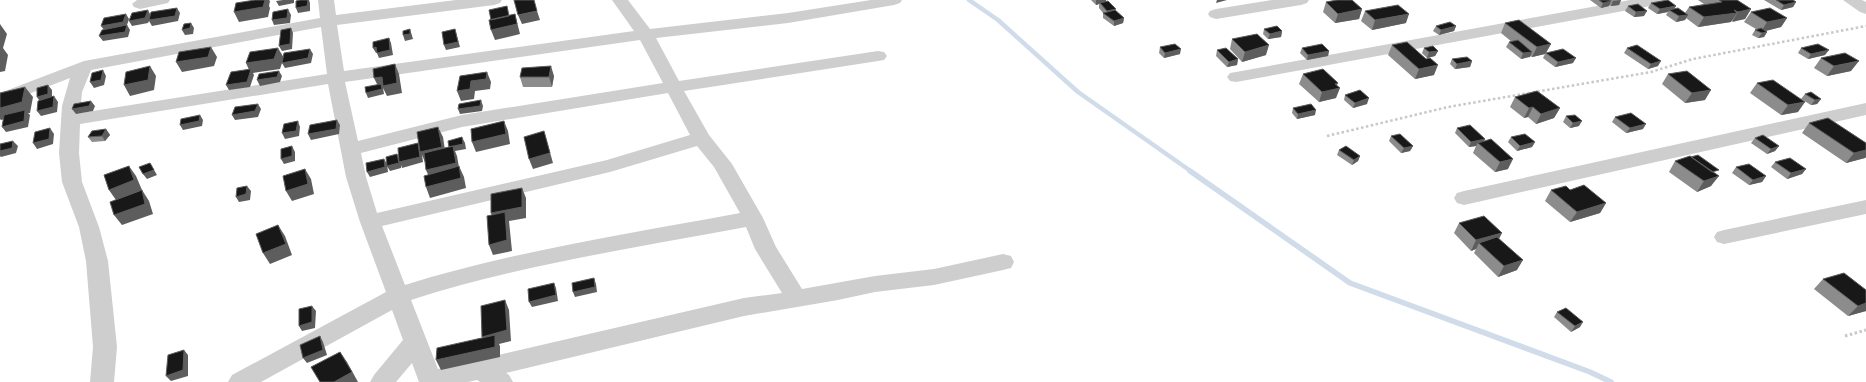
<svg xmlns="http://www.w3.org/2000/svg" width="1866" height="382" viewBox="0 0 1866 382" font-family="'Nunito Sans',sans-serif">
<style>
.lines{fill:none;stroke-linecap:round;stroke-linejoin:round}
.stream-far1{stroke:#d0dce9;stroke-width:4.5}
.stream{stroke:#d0dce9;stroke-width:5.5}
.path-far1{stroke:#c8c8c8;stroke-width:2.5;stroke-dasharray:2.5 2.5;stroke-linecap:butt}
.path{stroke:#c8c8c8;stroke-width:3;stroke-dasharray:2.5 2.5;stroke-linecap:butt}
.street{fill:#cecece;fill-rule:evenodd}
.wall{fill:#8c8c8c}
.shaded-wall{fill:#5d5d5d}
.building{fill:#181818;stroke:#5d5d5d}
</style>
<rect width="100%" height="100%" fill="#fff"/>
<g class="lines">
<path class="stream-far1" d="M 969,0 L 998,20 L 1078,92 L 1192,172"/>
<path class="stream" d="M 1190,171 L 1350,283 L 1590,372 L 1611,382"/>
<path class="path-far1" d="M 1327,136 L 1448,107 L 1651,72 L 1693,59 L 1866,26"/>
<path class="path" d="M 1845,336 L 1866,330"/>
<path class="street" d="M 170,0 L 168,3 L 140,9 L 134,7 L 132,4 L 137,0 Z
M 318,0 L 334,0 L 336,15 L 456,0 L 502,0 L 500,3 L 494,5 L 337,25 L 344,71 L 634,31 L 612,0 L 628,0 L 650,29 L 788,13 L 871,0 L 902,0 L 900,3 L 894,5 L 788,23 L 656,38 L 679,81 L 878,51 L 884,52 L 887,56 L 884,60 L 878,61 L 684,91 L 709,135 L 732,164 L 763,218 L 776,247 L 802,289 L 875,276 L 934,269 L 1003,254 L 1011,256 L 1014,262 L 1011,268 L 1003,270 L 934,285 L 875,292 L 838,300 L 744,316 L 506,373 L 509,375 L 513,382 L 480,382 L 477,380 L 468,382 L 419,382 L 412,363 L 396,382 L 370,382 L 374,375 L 403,340 L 392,310 L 261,382 L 228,382 L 232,375 L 386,292 L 360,222 L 346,177 L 328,84 L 80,124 L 79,153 L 82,182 L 99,227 L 108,261 L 117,347 L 114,382 L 90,382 L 93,347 L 86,261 L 79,227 L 62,182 L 59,153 L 62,106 L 70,78 L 0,105 L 0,93 L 84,61 L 320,18 ZM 321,27 L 327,74 L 80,113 L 82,92 L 91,70 ZM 640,40 L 663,83 L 462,115 L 358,141 L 345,82 ZM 668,93 L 690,135 L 607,160 L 377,213 L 366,177 L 361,153 L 462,127 ZM 697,146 L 714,167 L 740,213 C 628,234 514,251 405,285 L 382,226 L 610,172 ZM 746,227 L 755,249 L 782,293 L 744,298 L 438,369 L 411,300 C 520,265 634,248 746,227 Z
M 1272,0 L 1309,0 L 1307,3 L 1301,5 L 1216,19 L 1210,17 L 1208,14 L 1210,11 L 1216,9 Z
M 1630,0 L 1664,0 L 1662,3 L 1656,5 L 1236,82 L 1230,81 L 1227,77 L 1230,73 L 1236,72 Z
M 1843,0 L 1862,0 L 1866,2 L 1866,14 L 1860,12 Z
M 1866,103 L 1866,115 L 1464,205 L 1457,203 L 1454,198 L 1457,193 L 1464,191 Z
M 1866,200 L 1866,214 L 1724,244 L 1717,242 L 1714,237 L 1717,232 L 1724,230 Z"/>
</g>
<path class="wall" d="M 1091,0 L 1106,0 L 1106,1 L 1124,18 L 1123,23 L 1114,26 L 1103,18 L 1103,13 L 1099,8 L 1099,4 L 1096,5 Z
M 1590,0 L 1621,0 L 1619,5 L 1611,6 L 1609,5 L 1609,6 L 1601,8 Z
M 1698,0 L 1737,0 L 1751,9 L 1745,19 L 1731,21 L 1731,22 L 1698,27 L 1686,18 L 1685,20 L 1676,22 L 1666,15 L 1668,12 L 1657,14 L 1648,8 L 1651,3 L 1675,9 L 1685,13 L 1689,7 L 1704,4 Z
M 1764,0 L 1793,0 L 1796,2 L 1793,7 L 1781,10 Z
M 1326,2 L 1362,9 L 1359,19 L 1335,23 L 1323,12 Z
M 1628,6 L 1644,16 L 1634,17 L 1625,11 Z
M 1365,11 L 1406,23 L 1372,30 L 1361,21 Z
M 1751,12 L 1787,18 L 1781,27 L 1766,31 L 1767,32 L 1764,37 L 1758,38 L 1752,35 L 1755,30 L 1756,29 L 1744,22 Z
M 1505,23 L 1551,44 L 1546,53 L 1573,63 L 1555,67 L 1543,58 L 1545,54 L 1532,57 L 1530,56 L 1521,59 L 1506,47 L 1509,42 L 1512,42 L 1501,33 Z
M 1436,26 L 1456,26 L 1454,31 L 1439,35 L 1433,31 Z
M 1264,29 L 1282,31 L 1281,37 L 1268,39 L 1263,34 Z
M 1232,39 L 1266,55 L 1242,62 L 1230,49 Z
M 1392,45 L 1434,75 L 1415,79 L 1388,55 Z
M 1160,47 L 1180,54 L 1164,58 L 1159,53 Z
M 1302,48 L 1329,51 L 1328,56 L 1307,60 L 1300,53 Z
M 1424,48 L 1438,51 L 1435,56 L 1427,58 L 1422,53 Z
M 1627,48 L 1658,66 L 1648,69 L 1624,53 Z
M 1801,48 L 1825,55 L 1808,59 L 1798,53 Z
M 1217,50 L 1238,59 L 1237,65 L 1227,67 L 1216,56 Z
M 1821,58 L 1851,71 L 1827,76 L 1814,68 Z
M 1452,59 L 1472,61 L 1470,67 L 1455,69 L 1450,64 Z
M 1303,74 L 1337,85 L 1336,98 L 1319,102 L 1299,84 Z
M 1668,74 L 1705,100 L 1685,103 L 1662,84 Z
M 554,76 L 552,87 L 523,87 L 520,77 Z
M 1757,83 L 1798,112 L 1781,115 L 1750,93 Z
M 1805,94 L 1821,99 L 1817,104 L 1811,105 L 1801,99 Z
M 1345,95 L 1367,104 L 1353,108 L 1344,100 Z
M 1515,97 L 1560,108 L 1554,118 L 1536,124 L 1528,117 L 1524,118 L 1510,107 Z
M 1293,108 L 1315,115 L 1297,119 L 1292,113 Z
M 1566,116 L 1579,126 L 1570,128 L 1563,122 Z
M 1615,117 L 1643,129 L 1626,133 L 1612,122 Z
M 1809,123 L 1866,143 L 1866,157 L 1865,158 L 1846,163 L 1802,133 Z
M 1457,128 L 1485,139 L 1484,141 L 1508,169 L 1495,172 L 1473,153 L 1476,146 L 1469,147 L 1455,133 Z
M 106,129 L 110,135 L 105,141 L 92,142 L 88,137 Z
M 1391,136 L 1413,146 L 1410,151 L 1401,153 L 1389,141 Z
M 1511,137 L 1535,142 L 1532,147 L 1517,151 L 1508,142 Z
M 1755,138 L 1779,146 L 1775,151 L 1767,154 L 1751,143 Z
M 1339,150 L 1360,156 L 1358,161 L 1352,165 L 1337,155 Z
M 1675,161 L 1716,174 L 1711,186 L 1697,192 L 1669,172 Z
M 1775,162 L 1806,169 L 1802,174 L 1787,179 L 1771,167 Z
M 1736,167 L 1766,176 L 1762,182 L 1749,185 L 1732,173 Z
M 1551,190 L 1570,190 L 1606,203 L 1600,213 L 1570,222 L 1545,201 Z
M 1459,223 L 1499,239 L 1517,270 L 1498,277 L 1474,253 L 1476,249 L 1471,251 L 1454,233 Z
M 1823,279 L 1866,290 L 1866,311 L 1848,316 L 1814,289 Z
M 1557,312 L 1580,327 L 1571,332 L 1554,317 Z"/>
<path class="shaded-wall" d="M 265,0 L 269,0 L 270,1 L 269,6 L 270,8 L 268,17 L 239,22 L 234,12 Z
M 283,0 L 294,0 L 294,3 L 279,6 L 276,1 Z
M 308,0 L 309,0 L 310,3 L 310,11 L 298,13 L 296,8 Z
M 1096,0 L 1106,0 L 1106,3 L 1100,3 L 1099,4 L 1096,5 Z
M 1217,0 L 1227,0 L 1216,3 Z
M 1621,0 L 1619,5 L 1611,6 L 1613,1 Z
M 1611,1 L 1609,6 L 1601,8 L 1603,3 Z
M 1796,2 L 1793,7 L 1781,10 L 1784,5 Z
M 1676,6 L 1673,11 L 1669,10 L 1668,12 L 1657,14 L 1660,9 Z
M 177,8 L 180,13 L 178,21 L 152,26 L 149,21 L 148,23 L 132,26 L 129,21 L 148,10 L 151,16 Z
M 288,9 L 291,15 L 290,23 L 274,25 L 272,20 Z
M 1362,9 L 1359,19 L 1335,23 L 1338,14 Z
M 1751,9 L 1745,19 L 1732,22 L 1738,12 Z
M 537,11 L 540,20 L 522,24 L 518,15 Z
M 1647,11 L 1644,16 L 1634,17 L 1636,12 Z
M 1737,13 L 1731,22 L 1698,27 L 1704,17 Z
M 126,14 L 129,19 L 127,25 L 130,30 L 128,37 L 103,41 L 99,36 L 105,31 L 101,26 Z
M 515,14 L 520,34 L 495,40 L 491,30 Z
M 1409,14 L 1406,23 L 1372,30 L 1375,20 Z
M 1688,15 L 1685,20 L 1676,22 L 1679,16 Z
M 1124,18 L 1123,23 L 1114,26 L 1114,21 Z
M 1787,18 L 1781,27 L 1761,32 L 1767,22 Z
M 191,23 L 194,28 L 193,34 L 185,35 L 182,30 Z
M 0,24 L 7,34 L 3,48 L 8,55 L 5,71 L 0,72 Z
M 1456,26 L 1454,31 L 1439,35 L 1441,30 Z
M 291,28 L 293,33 L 292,49 L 282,51 L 279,46 Z
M 410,29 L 413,39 L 405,41 L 403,35 Z
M 455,29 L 460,47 L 446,50 L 444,45 Z
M 1282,31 L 1281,37 L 1268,39 L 1270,34 Z
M 1767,32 L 1764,37 L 1758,38 L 1762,33 Z
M 389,38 L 391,43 L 393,55 L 379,58 L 377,53 Z
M 1551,44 L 1545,54 L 1532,57 L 1537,47 Z
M 1269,45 L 1266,55 L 1242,62 L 1245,52 Z
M 211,47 L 217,57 L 214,66 L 182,72 L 176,62 Z
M 376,47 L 379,52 L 376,53 L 373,48 Z
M 278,48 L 284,58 L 310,49 L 313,54 L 311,63 L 285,68 L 282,63 L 280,69 L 253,73 L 254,75 L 250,87 L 229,90 L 226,85 L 250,72 L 246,63 Z
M 1181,49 L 1180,54 L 1164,58 L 1165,53 Z
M 1829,50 L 1825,55 L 1808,59 L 1811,54 Z
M 1329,51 L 1328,56 L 1307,60 L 1308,55 Z
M 1438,51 L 1435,56 L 1427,58 L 1429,52 Z
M 1532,52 L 1530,57 L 1521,59 L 1523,53 Z
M 1576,58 L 1573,63 L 1555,67 L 1558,62 Z
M 1238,59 L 1237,65 L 1227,67 L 1229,62 Z
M 1472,61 L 1470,67 L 1455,69 L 1457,64 Z
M 1661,61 L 1658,66 L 1648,69 L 1651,64 Z
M 1859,61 L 1851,71 L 1827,76 L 1834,66 Z
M 395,64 L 399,74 L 402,93 L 387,96 L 383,88 L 384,94 L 368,98 L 366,93 L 379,88 L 374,78 Z
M 1438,65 L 1434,75 L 1415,79 L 1419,69 Z
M 150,66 L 156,76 L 154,90 L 130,96 L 124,85 Z
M 551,66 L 554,76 L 552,87 L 549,77 Z
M 103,70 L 106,76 L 104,85 L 94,88 L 90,82 Z
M 279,71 L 282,76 L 280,82 L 260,86 L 257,80 Z
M 487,72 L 491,82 L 490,89 L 475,91 L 474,99 L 461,101 L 457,91 L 471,81 Z
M 1338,83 L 1335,89 L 1340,88 L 1336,98 L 1319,102 L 1322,92 L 1335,84 Z
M 48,85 L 52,90 L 52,99 L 41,103 L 37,97 Z
M 25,87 L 33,97 L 30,113 L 28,113 L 30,115 L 28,127 L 6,132 L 2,127 L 25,114 L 1,120 L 0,119 L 0,108 Z
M 1711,90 L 1705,100 L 1685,103 L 1692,93 Z
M 54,96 L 58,102 L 57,112 L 41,116 L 37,111 Z
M 1369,98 L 1367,104 L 1353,108 L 1355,103 Z
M 1821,99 L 1817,104 L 1811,105 L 1815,100 Z
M 481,100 L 483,106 L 482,111 L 460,114 L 458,109 Z
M 91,101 L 95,106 L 93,111 L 76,114 L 72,109 Z
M 1805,102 L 1798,112 L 1781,115 L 1788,105 Z
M 258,104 L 261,109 L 258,117 L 235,120 L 232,115 Z
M 1533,107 L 1528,117 L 1524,118 L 1529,108 Z
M 1560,108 L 1554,118 L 1536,124 L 1541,114 Z
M 1316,110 L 1315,115 L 1297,119 L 1298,114 Z
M 200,115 L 203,120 L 202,126 L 183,130 L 180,125 Z
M 337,120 L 340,125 L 339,134 L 311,140 L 308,134 Z
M 298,121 L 300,127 L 299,136 L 285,139 L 282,133 Z
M 504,121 L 508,131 L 510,144 L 476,152 L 472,142 Z
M 1582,121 L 1579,126 L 1570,128 L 1573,123 Z
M 1646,124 L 1643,129 L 1626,133 L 1630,128 Z
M 438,127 L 443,137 L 446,157 L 425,162 L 422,155 L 423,162 L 402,168 L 401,165 L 401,168 L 390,171 L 387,166 L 397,154 L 400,160 L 418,143 L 421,148 Z
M 50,128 L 54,134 L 53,144 L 37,149 L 33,143 Z
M 106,129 L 110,135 L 105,141 L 102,136 Z
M 544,131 L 553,163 L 533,169 L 529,159 Z
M 462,137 L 465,143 L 466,149 L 455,151 L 457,156 L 460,173 L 431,181 L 426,170 Z
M 1485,139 L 1482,144 L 1478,143 L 1476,146 L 1469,147 L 1471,142 Z
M 13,141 L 18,146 L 16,153 L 1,157 L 0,156 L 0,151 Z
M 1535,142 L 1532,147 L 1517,151 L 1520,146 Z
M 292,146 L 295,152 L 295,161 L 284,164 L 281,159 Z
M 1413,146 L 1410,151 L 1401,153 L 1404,148 Z
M 1779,146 L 1775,151 L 1767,154 L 1771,149 Z
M 1866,150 L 1866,157 L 1865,158 L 1846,163 L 1854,153 Z
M 1360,156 L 1358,161 L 1352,165 L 1354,160 Z
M 384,159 L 387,164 L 388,172 L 370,177 L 367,172 Z
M 1513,159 L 1508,169 L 1495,172 L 1500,162 Z
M 150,163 L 157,175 L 147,179 L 143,174 Z
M 129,166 L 136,176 L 142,190 L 116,200 L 109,190 Z
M 459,166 L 464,177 L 466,188 L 430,198 L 426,187 Z
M 305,169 L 311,179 L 314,194 L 292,201 L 286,191 Z
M 1806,169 L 1802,174 L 1787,179 L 1791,173 Z
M 1719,176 L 1711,186 L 1697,192 L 1704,181 Z
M 1766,176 L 1762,182 L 1749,185 L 1753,180 Z
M 247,186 L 251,191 L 250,200 L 239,202 L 236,197 Z
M 522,188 L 526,198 L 526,218 L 509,221 L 512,251 L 493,255 L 489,245 L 495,224 L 491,213 Z
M 142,190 L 149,201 L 153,214 L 122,225 L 114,215 Z
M 1606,203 L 1600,213 L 1570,222 L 1577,212 Z
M 278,225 L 285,236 L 292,255 L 270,264 L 263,253 Z
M 1502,233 L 1497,243 L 1479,243 L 1476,249 L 1471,251 L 1476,240 Z
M 1523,260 L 1517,270 L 1498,277 L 1504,266 Z
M 594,278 L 596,284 L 597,292 L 575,297 L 573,292 Z
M 554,283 L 556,288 L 558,301 L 532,307 L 529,302 Z
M 505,300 L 509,310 L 511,341 L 499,344 L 500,346 L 500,357 L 441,370 L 436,360 L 486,347 L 482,337 Z
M 1866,303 L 1866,311 L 1848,316 L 1858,306 Z
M 312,306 L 316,311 L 315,328 L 302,331 L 299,326 Z
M 1583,322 L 1580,327 L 1571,332 L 1575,326 Z
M 320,336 L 323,342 L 327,355 L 307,363 L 303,358 Z
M 184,350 L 188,355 L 188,376 L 171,381 L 166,376 Z
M 340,352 L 347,362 L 358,382 L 334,382 Z"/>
<path class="building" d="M 255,0 L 265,0 L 263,7 L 234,12 L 236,3 Z
M 300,0 L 308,0 L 307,6 L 296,8 L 296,1 Z
M 514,0 L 534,0 L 537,11 L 518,15 Z
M 1337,0 L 1352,0 L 1362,9 L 1338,14 L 1326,2 Z
M 1599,0 L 1609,0 L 1611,1 L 1603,3 Z
M 1668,0 L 1676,6 L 1660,9 L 1651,3 Z
M 1719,0 L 1737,0 L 1751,9 L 1738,12 L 1734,10 L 1737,13 L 1704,17 L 1689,7 L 1722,2 Z
M 1776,0 L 1793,0 L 1796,2 L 1784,5 Z
M 1108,1 L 1116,9 L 1107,11 L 1100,3 Z
M 1638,4 L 1647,11 L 1636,12 L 1628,6 Z
M 1398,5 L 1409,14 L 1375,20 L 1365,11 Z
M 507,6 L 509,16 L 491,20 L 489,10 Z
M 177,8 L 175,16 L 149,20 L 151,12 Z
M 1678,8 L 1688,15 L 1679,16 L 1669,10 Z
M 1770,8 L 1787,18 L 1767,22 L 1751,12 Z
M 288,9 L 287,18 L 272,20 L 273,12 Z
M 148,10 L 145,18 L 129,21 L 132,13 Z
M 1115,10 L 1124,18 L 1114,21 L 1103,13 Z
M 126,14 L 123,22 L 101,26 L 104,18 Z
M 515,14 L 517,24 L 491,30 L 489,20 Z
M 1519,20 L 1551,44 L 1537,47 L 1505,23 Z
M 1450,22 L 1456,26 L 1441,30 L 1436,26 Z
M 191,23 L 190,28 L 182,30 L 184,24 Z
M 127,25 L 125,32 L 99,36 L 102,30 Z
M 1277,26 L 1282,31 L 1270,34 L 1264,29 Z
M 291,28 L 290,44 L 279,46 L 281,30 Z
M 1761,28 L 1767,32 L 1762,33 L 1755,30 Z
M 410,29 L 410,34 L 403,35 L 403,31 Z
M 455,29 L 458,42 L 444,45 L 442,32 Z
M 1257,34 L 1269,45 L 1245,52 L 1232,39 Z
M 389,38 L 390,50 L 377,53 L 376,47 L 373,48 L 373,42 Z
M 1518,40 L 1532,52 L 1523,53 L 1509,42 Z
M 1407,42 L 1426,59 L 1430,58 L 1438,65 L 1419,69 L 1392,45 Z
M 1175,44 L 1181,49 L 1165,53 L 1160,47 Z
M 1322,44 L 1329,51 L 1308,55 L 1302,48 Z
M 1818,44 L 1829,50 L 1811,54 L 1801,48 Z
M 1637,45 L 1661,61 L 1651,64 L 1627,48 Z
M 1433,46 L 1438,51 L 1429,52 L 1424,48 Z
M 211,47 L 208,57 L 176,62 L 179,52 Z
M 278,48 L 274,59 L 246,63 L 250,52 Z
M 1226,48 L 1238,59 L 1229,62 L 1217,50 Z
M 310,49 L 308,58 L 282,63 L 284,53 Z
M 1563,49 L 1576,58 L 1558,62 L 1546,53 Z
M 1845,53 L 1859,61 L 1834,66 L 1821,58 Z
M 1467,57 L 1472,61 L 1457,64 L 1452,59 Z
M 395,64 L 397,83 L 383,86 L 382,77 L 374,78 L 373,69 Z
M 150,66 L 148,80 L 124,85 L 126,72 Z
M 551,66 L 549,77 L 520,77 L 522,68 Z
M 251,69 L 247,82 L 226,85 L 231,72 Z
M 1323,69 L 1338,83 L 1335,84 L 1340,88 L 1322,92 L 1303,74 Z
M 103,70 L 101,80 L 90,82 L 92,73 Z
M 279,71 L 277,77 L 257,80 L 259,74 Z
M 1687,71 L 1711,90 L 1692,93 L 1668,74 Z
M 487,72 L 486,79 L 471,81 L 470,89 L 457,91 L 460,76 Z
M 1773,80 L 1805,102 L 1788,105 L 1757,83 Z
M 381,84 L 382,89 L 366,93 L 365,87 Z
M 48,85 L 48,94 L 37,97 L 37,88 Z
M 25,87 L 22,102 L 0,108 L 0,93 Z
M 1360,90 L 1369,98 L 1355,103 L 1345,95 Z
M 1537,91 L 1560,108 L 1541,114 L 1533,107 L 1529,108 L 1515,97 Z
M 1811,92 L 1821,99 L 1815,100 L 1805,94 Z
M 54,96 L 53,107 L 37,111 L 38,101 Z
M 481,100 L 480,106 L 458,109 L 459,104 Z
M 91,101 L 89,106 L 72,109 L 74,104 Z
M 258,104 L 255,111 L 232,115 L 235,107 Z
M 1311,104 L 1316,110 L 1298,114 L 1293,108 Z
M 25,110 L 24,121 L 2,127 L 4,115 Z
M 1631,113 L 1646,124 L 1630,128 L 1615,117 Z
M 200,115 L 199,121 L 180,125 L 181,119 Z
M 1575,115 L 1582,121 L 1573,123 L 1566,116 Z
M 1828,118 L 1866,143 L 1866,150 L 1854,153 L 1809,123 Z
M 337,120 L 336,129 L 308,134 L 310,125 Z
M 298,121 L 296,131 L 282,133 L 284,124 Z
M 504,121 L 506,134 L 472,142 L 471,129 Z
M 1470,125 L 1485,139 L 1471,142 L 1457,128 Z
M 438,127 L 442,147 L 420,152 L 417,132 Z
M 50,128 L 49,139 L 33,143 L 35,132 Z
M 106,129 L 102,136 L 88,137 L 92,131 Z
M 544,131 L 550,153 L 529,159 L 524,137 Z
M 1400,134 L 1413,146 L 1404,148 L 1391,136 Z
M 1525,134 L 1535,142 L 1520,146 L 1511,137 Z
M 1763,135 L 1779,146 L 1771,149 L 1755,138 Z
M 462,137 L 463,144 L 449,147 L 448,141 Z
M 1491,139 L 1513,159 L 1500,162 L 1478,143 Z
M 13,141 L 12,148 L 0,151 L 0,144 Z
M 418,143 L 420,157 L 399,162 L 398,148 Z
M 292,146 L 292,156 L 281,159 L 281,149 Z
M 453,146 L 456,163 L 426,170 L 424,153 Z
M 1346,146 L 1360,156 L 1354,160 L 1339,150 Z
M 397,154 L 399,163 L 387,166 L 386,157 Z
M 1698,155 L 1719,170 L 1712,172 L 1691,157 Z
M 1690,156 L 1719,176 L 1704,181 L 1675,161 Z
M 1790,158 L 1806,169 L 1791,173 L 1775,162 Z
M 384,159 L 385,167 L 367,172 L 366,163 Z
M 150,163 L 154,170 L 143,174 L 139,167 Z
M 1749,164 L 1766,176 L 1753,180 L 1736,167 Z
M 129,166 L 134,180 L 109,190 L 104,175 Z
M 459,166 L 461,178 L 426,187 L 424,176 Z
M 305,169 L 308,184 L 286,191 L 283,176 Z
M 1584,185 L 1606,203 L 1577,212 L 1551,190 L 1566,186 L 1570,190 Z
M 247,186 L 246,194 L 236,197 L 237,188 Z
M 522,188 L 522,207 L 491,213 L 491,194 Z
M 142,190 L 145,204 L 114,215 L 110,202 Z
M 505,212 L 507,240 L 489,245 L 487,216 Z
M 1484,216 L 1502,233 L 1476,240 L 1459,223 Z
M 278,225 L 286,244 L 263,253 L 256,234 Z
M 1497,237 L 1523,260 L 1504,266 L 1479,243 Z
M 1844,273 L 1866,290 L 1866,303 L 1858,306 L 1823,279 Z
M 594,278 L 595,287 L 573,292 L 572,283 Z
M 554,283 L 556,295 L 529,302 L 528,289 Z
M 505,300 L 507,330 L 482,337 L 481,306 Z
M 312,306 L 312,322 L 299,326 L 299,309 Z
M 1566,308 L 1583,322 L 1575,326 L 1557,312 Z
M 495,335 L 495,347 L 436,360 L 437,348 Z
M 320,336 L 323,350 L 303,358 L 300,345 Z
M 184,350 L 183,370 L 166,376 L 168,355 Z
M 340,352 L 352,372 L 334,382 L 320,382 L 311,367 Z"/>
</svg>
